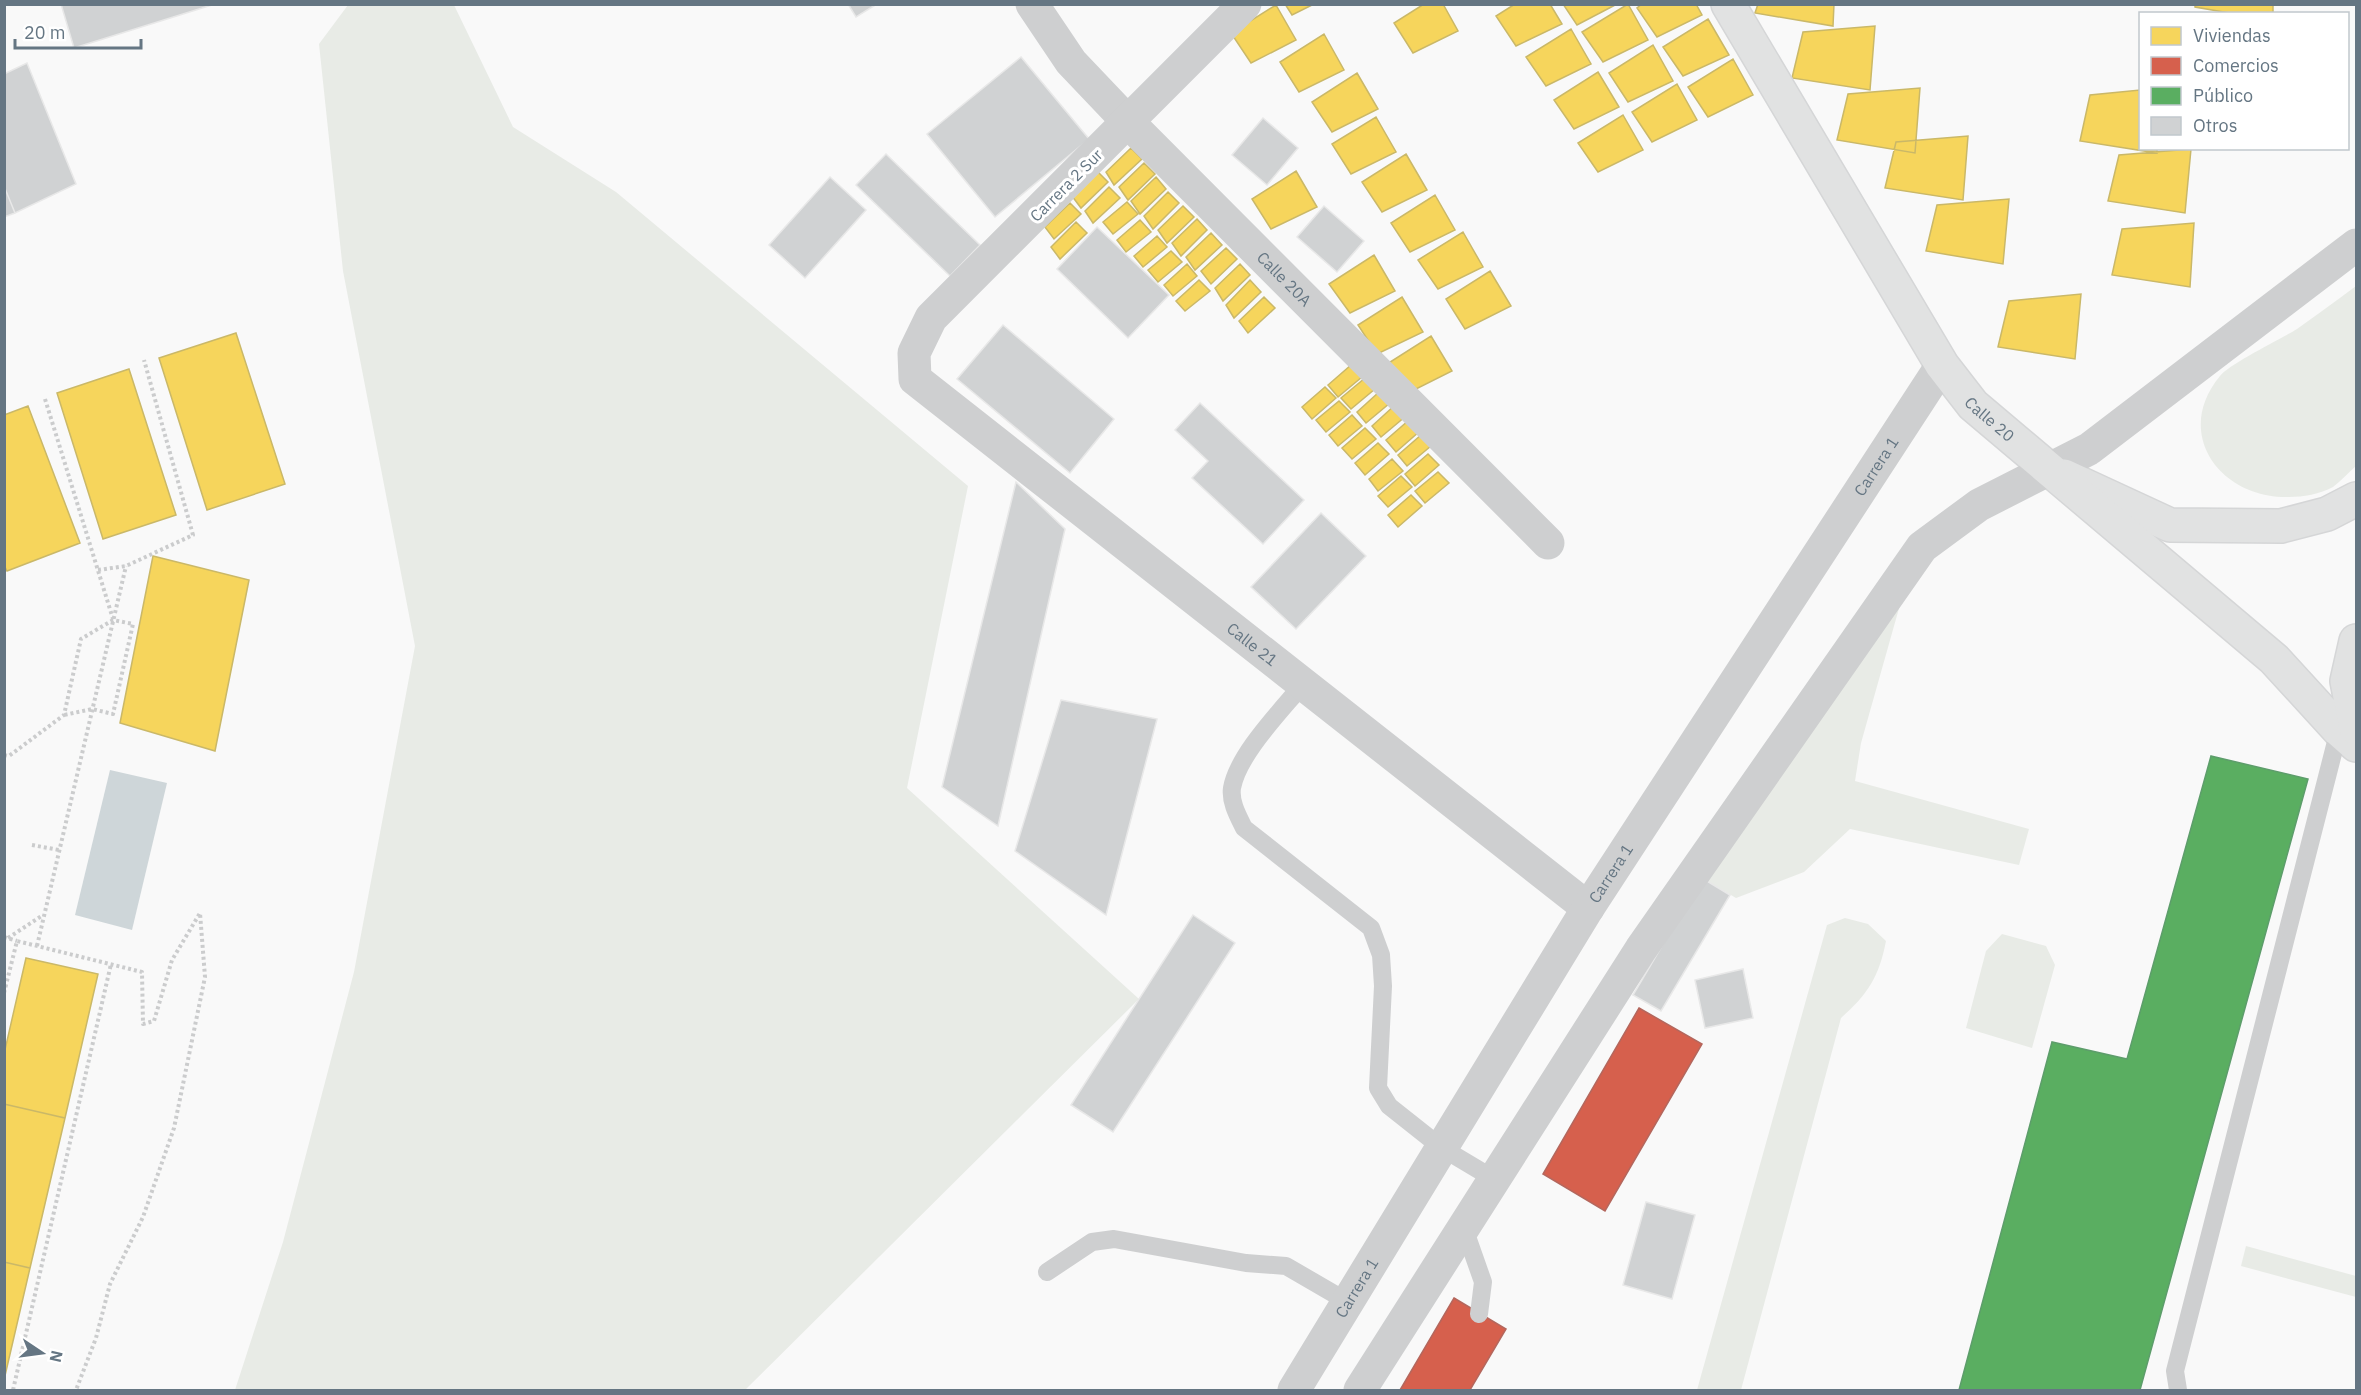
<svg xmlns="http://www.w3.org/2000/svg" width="2361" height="1395" viewBox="0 0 2361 1395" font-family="'IBM Plex Sans',sans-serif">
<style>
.green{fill:#e8ebe6}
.water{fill:#ced6d9}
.homes{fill:#f6d55c;stroke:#cab868;stroke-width:1.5}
.shops{fill:#d6604d;stroke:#b4675d;stroke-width:1.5}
.public{fill:#5aae61;stroke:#5d9d6b;stroke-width:1.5}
.building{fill:#d0d2d3;stroke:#e8e8e8;stroke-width:1.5}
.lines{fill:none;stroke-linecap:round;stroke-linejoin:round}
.secondary-casing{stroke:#d5d6d7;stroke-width:36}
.primary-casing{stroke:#d5d6d7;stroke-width:36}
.path{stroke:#cbcccd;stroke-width:4;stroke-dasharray:3 3;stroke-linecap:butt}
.lane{stroke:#cecfd0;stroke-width:18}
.street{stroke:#cecfd0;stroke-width:33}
.secondary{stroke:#e1e2e2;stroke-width:33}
.primary{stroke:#e1e2e2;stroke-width:33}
.labels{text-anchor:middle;stroke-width:6;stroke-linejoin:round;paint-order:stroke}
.street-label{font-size:16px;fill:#657683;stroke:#fff}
</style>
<rect width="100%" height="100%" fill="#f9f9f9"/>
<path class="green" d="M 348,5 L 454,5 L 513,127 L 616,192 L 968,486 L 907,788 L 1139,999 L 745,1390 L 235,1390 L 283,1242 L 354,972 L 415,646 L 343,271 L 319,44 Z
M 2356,286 L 2356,466 C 2349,472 2341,481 2333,487 C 2320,494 2303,497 2289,497 C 2221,499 2172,434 2220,376 C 2229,364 2281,339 2297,329 C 2317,315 2337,300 2356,286 Z
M 1907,580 L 1861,743 L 1855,781 L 2029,829 L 2019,865 L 1850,829 L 1804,872 L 1736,898 L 1702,878 Z
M 1845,918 L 1868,924 L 1886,941 C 1879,977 1868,994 1841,1018 L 1741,1390 L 1697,1390 L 1827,925 Z
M 2002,934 L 2046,946 L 2055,965 L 2032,1048 L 1966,1028 L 1986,951 Z
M 2246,1246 L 2356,1276 L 2356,1297 L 2241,1266 Z"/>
<path class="water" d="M 110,770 L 167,783 L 132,930 L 75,915 Z"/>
<path class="homes" d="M 1285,4 L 1314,4 L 1292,15 Z
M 1424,4 L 1443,4 L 1458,31 L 1413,53 L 1394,23 Z
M 1515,4 L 1550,4 L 1562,24 L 1516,46 L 1496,16 Z
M 1563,4 L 1617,4 L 1577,25 Z
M 1628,4 L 1648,40 L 1603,62 L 1582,32 Z
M 1642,4 L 1696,4 L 1702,15 L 1657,37 L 1637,8 Z
M 1758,4 L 1834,4 L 1833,26 L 1755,13 Z
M 2195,4 L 2273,4 L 2273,14 L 2235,14 L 2195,7 Z
M 1276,5 L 1296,40 L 1251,63 L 1231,33 Z
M 1708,19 L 1729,55 L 1683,76 L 1663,47 Z
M 1875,26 L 1870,90 L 1792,78 L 1803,32 Z
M 1571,29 L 1591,64 L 1546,86 L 1526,57 Z
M 1324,34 L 1344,70 L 1299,92 L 1280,62 Z
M 1653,45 L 1673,81 L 1628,102 L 1609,73 Z
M 1733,59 L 1753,95 L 1708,117 L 1688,87 Z
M 1598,72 L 1619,107 L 1574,129 L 1554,100 Z
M 1357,73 L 1378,109 L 1332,132 L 1312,102 Z
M 1677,84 L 1697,120 L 1652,142 L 1632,112 Z
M 1920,88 L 1915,153 L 1837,140 L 1848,94 Z
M 2140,90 L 2140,148 L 2157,148 L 2157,153 L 2080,141 L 2090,95 Z
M 1623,115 L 1643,150 L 1598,172 L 1578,143 Z
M 1376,117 L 1396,152 L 1351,174 L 1332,144 Z
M 1968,136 L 1963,200 L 1885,188 L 1896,142 Z
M 1131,148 L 1142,159 L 1114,185 L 1106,172 Z
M 2191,149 L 2185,213 L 2108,201 L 2119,155 Z
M 1406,154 L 1427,190 L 1382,212 L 1362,182 Z
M 1144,163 L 1155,174 L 1128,200 L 1119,187 Z
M 1097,171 L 1108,182 L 1081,208 L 1072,196 Z
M 1296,171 L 1317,207 L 1271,229 L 1252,199 Z
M 1156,177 L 1166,189 L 1140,214 L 1131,201 Z
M 1109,187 L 1120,198 L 1093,223 L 1085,211 Z
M 1168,192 L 1179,203 L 1153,229 L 1144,216 Z
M 1435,195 L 1455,230 L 1410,252 L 1391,223 Z
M 2009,199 L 2003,264 L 1926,251 L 1937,205 Z
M 1127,202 L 1138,214 L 1113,234 L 1103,222 Z
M 1070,203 L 1081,214 L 1054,239 L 1045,227 Z
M 1183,206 L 1194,217 L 1167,243 L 1158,230 Z
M 1197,219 L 1207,230 L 1181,256 L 1172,243 Z
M 1140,220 L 1151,232 L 1126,252 L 1117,240 Z
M 1076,222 L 1087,233 L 1060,259 L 1051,247 Z
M 2194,223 L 2190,287 L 2112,275 L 2122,229 Z
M 1463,232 L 1483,267 L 1438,289 L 1418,260 Z
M 1211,233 L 1222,245 L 1195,270 L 1186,257 Z
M 1157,236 L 1167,247 L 1143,267 L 1134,256 Z
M 1226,248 L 1237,259 L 1211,284 L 1201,271 Z
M 1171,251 L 1182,262 L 1158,282 L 1148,270 Z
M 1374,255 L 1395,291 L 1350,313 L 1329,284 Z
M 1187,264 L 1197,276 L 1173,296 L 1164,285 Z
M 1240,264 L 1250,275 L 1223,301 L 1215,288 Z
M 1490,271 L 1511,306 L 1465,329 L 1446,299 Z
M 1199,280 L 1210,291 L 1185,311 L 1176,301 Z
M 1250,280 L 1261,292 L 1234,318 L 1226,305 Z
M 2081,294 L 2075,359 L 1998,347 L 2009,301 Z
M 1264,297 L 1275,308 L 1248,333 L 1239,321 Z
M 1402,297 L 1423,332 L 1377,354 L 1358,325 Z
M 236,333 L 285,484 L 207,510 L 159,358 Z
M 1431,336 L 1452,371 L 1406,394 L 1387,364 Z
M 1351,365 L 1362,377 L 1338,397 L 1328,385 Z
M 129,369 L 176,515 L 103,539 L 57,393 Z
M 1365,378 L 1375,389 L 1351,409 L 1341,398 Z
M 1325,387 L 1336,398 L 1312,419 L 1302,407 Z
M 1379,392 L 1390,403 L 1366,423 L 1357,412 Z
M 1339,401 L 1350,412 L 1326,432 L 1316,420 Z
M 1395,405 L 1406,416 L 1381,437 L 1372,426 Z
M 28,406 L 80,543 L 7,571 L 4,565 L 4,415 Z
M 1352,415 L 1362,426 L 1338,446 L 1329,435 Z
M 1409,420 L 1420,431 L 1396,452 L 1386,440 Z
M 1365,428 L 1376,439 L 1352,459 L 1342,448 Z
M 1421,435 L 1431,446 L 1407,466 L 1398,455 Z
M 1378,443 L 1389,454 L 1365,475 L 1355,463 Z
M 1428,454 L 1439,465 L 1415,486 L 1405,474 Z
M 1392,459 L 1403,471 L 1378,491 L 1369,479 Z
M 1438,472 L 1449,483 L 1425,503 L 1415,491 Z
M 1401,476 L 1412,487 L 1388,507 L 1378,496 Z
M 1411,495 L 1422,506 L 1398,527 L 1388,515 Z
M 153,556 L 249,580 L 215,751 L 120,723 Z
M 26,958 L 98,974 L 65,1118 L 4,1104 L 4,1054 Z
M 4,1104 L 65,1118 L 30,1268 L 4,1262 Z
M 4,1262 L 30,1268 L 4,1380 Z"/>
<path class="shops" d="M 1639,1008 L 1702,1044 L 1605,1211 L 1543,1174 Z
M 1454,1298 L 1506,1329 L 1470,1390 L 1400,1390 Z"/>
<path class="public" d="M 2211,756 L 2308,779 L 2140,1390 L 1959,1390 L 2052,1042 L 2127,1059 Z"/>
<path class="building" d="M 61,4 L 215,4 L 74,48 Z
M 848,4 L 877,4 L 856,17 Z
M 1021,57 L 1089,139 L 995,217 L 927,134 Z
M 27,63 L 76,184 L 15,213 L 4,186 L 4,74 Z
M 1263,118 L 1298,148 L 1267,185 L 1232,155 Z
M 886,154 L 980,245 L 950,276 L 856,185 Z
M 830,177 L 866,210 L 805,278 L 769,245 Z
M 4,186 L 15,213 L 4,217 Z
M 1324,206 L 1364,241 L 1337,272 L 1297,237 Z
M 1097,227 L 1169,295 L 1128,338 L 1057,269 Z
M 1003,325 L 1114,419 L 1070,473 L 957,379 Z
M 1200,403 L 1304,500 L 1263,544 L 1192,478 L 1208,461 L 1175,430 Z
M 1016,482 L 1065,529 L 998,826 L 942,787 Z
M 1321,513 L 1366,556 L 1296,629 L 1251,587 Z
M 1061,700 L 1157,719 L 1106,915 L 1015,851 Z
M 1702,878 L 1730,895 L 1661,1011 L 1633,995 Z
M 1193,915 L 1235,943 L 1113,1132 L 1071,1105 Z
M 1743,969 L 1753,1018 L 1705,1028 L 1695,980 Z
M 1646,1202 L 1695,1215 L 1672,1299 L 1623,1285 Z"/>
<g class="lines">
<defs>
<path id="secondary" d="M 2064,476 L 2170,525 L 2281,526 L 2327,514 L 2356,499"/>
<g id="primary">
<path id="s4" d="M 1728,4 L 1942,365 L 1973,405 L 2274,659 L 2339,730 L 2356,745"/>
<path d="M 2356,641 L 2347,681 L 2356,728"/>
</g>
</defs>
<use href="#secondary" class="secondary-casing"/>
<use href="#primary" class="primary-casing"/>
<path class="path" d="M 45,399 L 113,619
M 98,570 L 126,566 L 193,535 L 144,360
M 4,755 L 9,756 L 64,715 L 81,639 L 113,620 L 133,624 L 113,714 L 92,709 L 64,715
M 32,845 L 59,850
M 4,937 L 17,941
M 8,938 L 43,915
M 37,946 L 126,566
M 4,993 L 17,941 L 142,972 L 143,1024 L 154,1021 L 172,960 L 200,913 L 205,977 L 174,1128 L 143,1217 L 110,1284 L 96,1338 L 76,1390
M 13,1390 L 111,964"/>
<path class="lane" d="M 1303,684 C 1282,710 1238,754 1232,788 C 1230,802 1238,816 1244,828 L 1371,928 L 1381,955 L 1383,986 L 1378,1088 L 1389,1106 L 1442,1148 L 1494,1179
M 1464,1228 L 1483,1282 L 1479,1314
M 1047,1272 L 1092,1242 L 1114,1239 L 1246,1263 L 1286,1266 L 1348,1302
M 2178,1390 L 2175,1371 L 2339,730"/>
<g class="street">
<path id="s1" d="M 1032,4 L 1071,62 L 1129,123 L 1548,543"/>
<path id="s2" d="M 1245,4 L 931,318 L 914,353 L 915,379 L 1588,908"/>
<path id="s3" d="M 1294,1390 L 1588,908 L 1942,365"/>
<path d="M 1360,1390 L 1641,949 L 1922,547 L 1979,505 L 2089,449 L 2356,245"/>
</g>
<use href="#secondary" class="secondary"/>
<use href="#primary" class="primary"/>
</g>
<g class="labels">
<g class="street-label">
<text transform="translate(1066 185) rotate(-45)" y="6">Carrera 2 Sur</text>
<text dy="6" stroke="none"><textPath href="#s1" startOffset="374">Calle 20A</textPath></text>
<text dy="6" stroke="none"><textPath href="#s4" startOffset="492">Calle 20</textPath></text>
<text dy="6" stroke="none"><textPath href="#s3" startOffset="1092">Carrera 1</textPath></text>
<text dy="6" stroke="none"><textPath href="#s2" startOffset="938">Calle 21</textPath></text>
<text dy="6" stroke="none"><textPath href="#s3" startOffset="606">Carrera 1</textPath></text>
<text dy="6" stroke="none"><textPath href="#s3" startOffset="120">Carrera 1</textPath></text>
</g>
</g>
<rect width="2361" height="1395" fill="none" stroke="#657683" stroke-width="12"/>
<rect x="2139" y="12" width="210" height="138" fill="#ffffff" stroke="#c1c8cd" stroke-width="1.5"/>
<rect x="2151" y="27" width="30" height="18" fill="#f6d55c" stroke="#c1c8cd" stroke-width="1.5"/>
<text x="2193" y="42" font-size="18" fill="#657683">Viviendas</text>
<rect x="2151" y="57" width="30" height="18" fill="#d6604d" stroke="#c1c8cd" stroke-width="1.5"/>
<text x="2193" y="72" font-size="18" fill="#657683">Comercios</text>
<rect x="2151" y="87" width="30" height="18" fill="#5aae61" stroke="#c1c8cd" stroke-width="1.5"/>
<text x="2193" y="102" font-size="18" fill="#657683">Público</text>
<rect x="2151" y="117" width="30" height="18" fill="#d0d2d3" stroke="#c1c8cd" stroke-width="1.5"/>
<text x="2193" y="132" font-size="18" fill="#657683">Otros</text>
<g transform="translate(42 1353) rotate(103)" stroke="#ffffff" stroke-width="4.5" paint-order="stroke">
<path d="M0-4.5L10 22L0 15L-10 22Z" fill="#657683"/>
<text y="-9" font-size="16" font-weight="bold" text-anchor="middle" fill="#657683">N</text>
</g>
<path d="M15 39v9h126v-9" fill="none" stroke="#657683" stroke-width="3"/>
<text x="24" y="39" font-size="18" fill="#657683" stroke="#ffffff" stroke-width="4.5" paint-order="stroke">20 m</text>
</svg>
